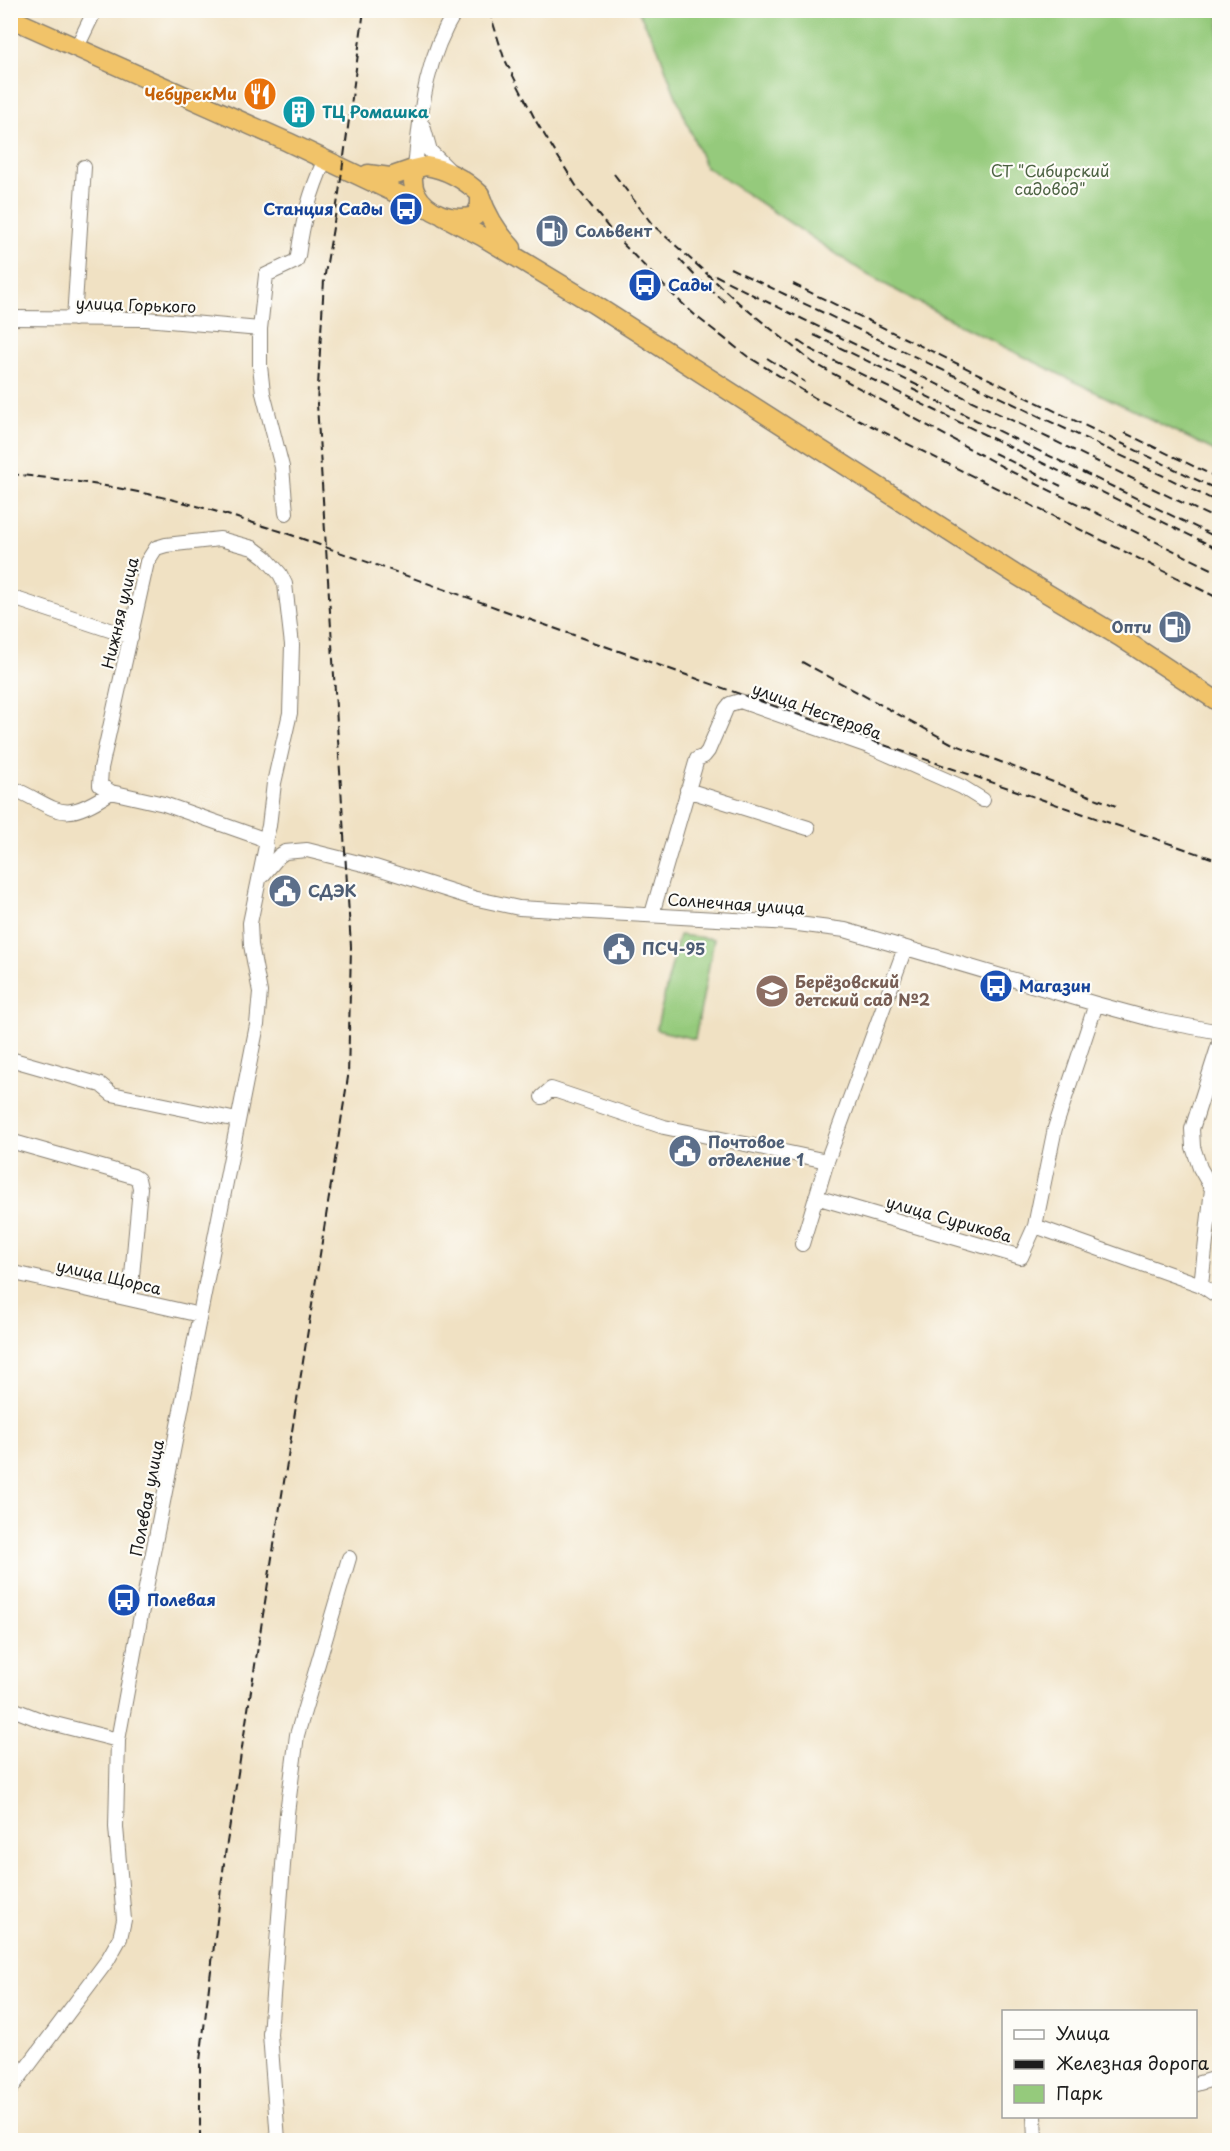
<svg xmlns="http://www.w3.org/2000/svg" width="1230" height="2151" viewBox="0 0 1230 2151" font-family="'Playpen Sans',sans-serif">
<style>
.green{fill:#95ca7c;stroke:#58734c;stroke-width:1.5}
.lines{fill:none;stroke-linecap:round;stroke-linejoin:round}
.minor-casing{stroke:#867e70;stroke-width:16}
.highway-casing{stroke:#867e70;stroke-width:21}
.minor{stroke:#fff;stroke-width:14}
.highway{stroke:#f1c369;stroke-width:18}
.rail{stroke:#1c1c1c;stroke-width:2;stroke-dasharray:9 4.5;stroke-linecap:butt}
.labels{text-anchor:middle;stroke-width:4.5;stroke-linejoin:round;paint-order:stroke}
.food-label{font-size:16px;font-weight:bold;fill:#c56008;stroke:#fdfcf7;text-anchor:end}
.culture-label{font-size:16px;font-weight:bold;fill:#0d838f;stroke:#fdfcf7;text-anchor:start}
.park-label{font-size:16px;fill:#4c6242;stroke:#fdfcf7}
.transit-label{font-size:16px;font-weight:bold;fill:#164399;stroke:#fdfcf7;text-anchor:start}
.service-label{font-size:16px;font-weight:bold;fill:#4e5e75;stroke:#fdfcf7;text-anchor:start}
.street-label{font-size:16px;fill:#1c1c1c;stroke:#fdfcf7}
.education-label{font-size:16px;font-weight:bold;fill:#785e54;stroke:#fdfcf7;text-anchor:start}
</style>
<rect width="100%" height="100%" fill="#fdfcf7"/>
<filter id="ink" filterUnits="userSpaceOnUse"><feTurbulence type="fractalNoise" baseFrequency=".0167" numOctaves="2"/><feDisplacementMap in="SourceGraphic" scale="12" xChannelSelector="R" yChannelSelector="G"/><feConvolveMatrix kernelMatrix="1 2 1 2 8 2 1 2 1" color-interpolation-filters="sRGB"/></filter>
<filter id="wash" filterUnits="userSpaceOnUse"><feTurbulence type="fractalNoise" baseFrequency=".008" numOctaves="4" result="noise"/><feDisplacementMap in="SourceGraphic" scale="24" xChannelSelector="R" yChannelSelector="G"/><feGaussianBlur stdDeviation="1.35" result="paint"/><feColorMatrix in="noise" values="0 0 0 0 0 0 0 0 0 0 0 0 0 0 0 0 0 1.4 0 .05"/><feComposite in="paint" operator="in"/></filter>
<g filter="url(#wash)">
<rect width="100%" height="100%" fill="#f0e1c3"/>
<path class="green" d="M 638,11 L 1219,11 L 1219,453 L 964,327 L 868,275 L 705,166 L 673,89 L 658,48 Z
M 679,935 L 714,939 L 695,1039 L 656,1030 Z"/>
</g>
<g filter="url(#ink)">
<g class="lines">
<defs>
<path id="minor" d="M 77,47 L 95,10
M 423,126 L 430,151 L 451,172
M 415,168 C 421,111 424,61 456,10
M 10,318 L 146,319 L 260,329
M 74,319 L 84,167
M 286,513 L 282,467 L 263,393 L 260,366 L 260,329 L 266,275 L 296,261 L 298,256 C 303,219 310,193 325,159
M 10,597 L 131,637
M 10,787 C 59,808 59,827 111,792 L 164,804 L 258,837 L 265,841 L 266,846 L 250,923 L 251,945 L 260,992 L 257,1025 L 145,1593 L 118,1740 L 116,1827 L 124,1920 L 120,1938 L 107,1961 L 10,2090
M 687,790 L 808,828
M 111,792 L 100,785 L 101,768 L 147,562 L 156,548 L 166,545 L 220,539 L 253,548 L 265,557 L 280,574 L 285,584 L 292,645 L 290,713 L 274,783 L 269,826 L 265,841
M 263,875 L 279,856 L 285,852 L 307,850 L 375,867 L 473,898 L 519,908 L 790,923 L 845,930 L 1096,1004 L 1155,1020 L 1220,1032
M 652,914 L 697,759 L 704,756 L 708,751 L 726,709 L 730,704 L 740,701 L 871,747 L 962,787 L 983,800
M 10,1059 L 101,1085 L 112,1094 L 237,1120
M 542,1097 L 551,1089 L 664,1127 L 827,1161
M 10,1141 L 133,1176 L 138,1179 L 140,1188 L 130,1298
M 816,1197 L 1021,1257 L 1035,1226 L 1201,1285 L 1220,1298
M 1035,1226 L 1055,1128 L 1096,1004
M 802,1244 L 827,1161 L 905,948
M 10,1272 L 200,1315
M 1201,1285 L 1212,1189 L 1200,1168 L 1193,1147 L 1192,1129 L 1220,1041
M 10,1708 L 43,1721 L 118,1740
M 1196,2084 L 1220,2077
M 1034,2116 L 1035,2140
M 278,2140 L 270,2034 L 287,1813 L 297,1735 L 349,1558"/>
<path id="highway" d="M 10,18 L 288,142 L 427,208
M 426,166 C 447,169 465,180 480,194 L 480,205 L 475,216 C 453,222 427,214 416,193 C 412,186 413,177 413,169 Z
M 368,174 L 390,177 L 413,169
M 480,195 C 487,216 497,232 512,248
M 443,216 L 483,237 L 592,303 L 1018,576 L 1120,637 L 1220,703"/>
</defs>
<use href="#minor" class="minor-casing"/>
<use href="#highway" class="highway-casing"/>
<use href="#minor" class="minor"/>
<use href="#highway" class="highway"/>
<path class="rail" d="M 489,10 L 504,58 L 537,123 L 580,192 L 616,237 L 670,292 L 697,317 L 747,356 L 815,398 L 1220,599
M 614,174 L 652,224 L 739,303 L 812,362 L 1010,471 L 1220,573
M 679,259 L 698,279 L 725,302
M 730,268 L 1220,503
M 715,275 L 755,296 L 1220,521
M 793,284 L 1220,491
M 814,335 L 925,389
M 798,341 L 810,349 L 1220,550
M 767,358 L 805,382
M 912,389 L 1220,539
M 1125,433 L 1220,479
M 994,453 L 1061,486
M 10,474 C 73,480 136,489 197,506 C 225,514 253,523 280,531 L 884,745 L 1220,861
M 802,662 L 951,743 L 1116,806
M 200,2140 L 200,2061 L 225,1855 L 348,1077 L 351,947 L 317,404 L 324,280 L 339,193 L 364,10"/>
</g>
</g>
<defs>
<symbol id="restaurant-disc" viewBox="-11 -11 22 22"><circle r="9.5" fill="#e8710a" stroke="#fdfcf7"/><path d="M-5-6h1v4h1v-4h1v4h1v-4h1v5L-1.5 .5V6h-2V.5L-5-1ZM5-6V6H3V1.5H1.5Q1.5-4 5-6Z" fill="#fff"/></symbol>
<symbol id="building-disc" viewBox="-11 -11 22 22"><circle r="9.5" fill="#0f9aa8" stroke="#fdfcf7"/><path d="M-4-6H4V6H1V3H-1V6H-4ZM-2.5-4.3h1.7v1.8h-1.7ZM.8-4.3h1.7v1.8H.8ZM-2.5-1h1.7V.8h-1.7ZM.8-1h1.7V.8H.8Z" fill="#fff"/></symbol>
<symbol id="bus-disc" viewBox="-11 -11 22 22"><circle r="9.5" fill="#1a4fb4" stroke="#fdfcf7"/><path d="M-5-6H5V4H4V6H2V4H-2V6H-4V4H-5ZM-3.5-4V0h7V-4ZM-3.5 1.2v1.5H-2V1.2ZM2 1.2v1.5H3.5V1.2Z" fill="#fff"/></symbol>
<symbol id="fuel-disc" viewBox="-11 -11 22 22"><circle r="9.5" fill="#5c6f8a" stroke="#fdfcf7"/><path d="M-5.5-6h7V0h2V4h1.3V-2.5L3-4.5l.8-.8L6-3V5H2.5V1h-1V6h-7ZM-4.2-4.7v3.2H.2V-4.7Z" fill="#fff"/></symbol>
<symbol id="civic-disc" viewBox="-11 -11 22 22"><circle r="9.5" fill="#5c6f8a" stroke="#fdfcf7"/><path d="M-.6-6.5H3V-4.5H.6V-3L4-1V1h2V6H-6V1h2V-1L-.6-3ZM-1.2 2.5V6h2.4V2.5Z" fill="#fff"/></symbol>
<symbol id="school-disc" viewBox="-11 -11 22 22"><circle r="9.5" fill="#8d6e63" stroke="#fdfcf7"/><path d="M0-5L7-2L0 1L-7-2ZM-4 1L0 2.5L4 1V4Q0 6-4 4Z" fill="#fff"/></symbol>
</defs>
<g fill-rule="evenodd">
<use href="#restaurant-disc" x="241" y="75" width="38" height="38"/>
<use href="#building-disc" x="280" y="93" width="38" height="38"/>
<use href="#bus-disc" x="387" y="190" width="38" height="38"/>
<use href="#fuel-disc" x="533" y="212" width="38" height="38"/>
<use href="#bus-disc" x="626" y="266" width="38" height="38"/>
<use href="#fuel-disc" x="1156" y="608" width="38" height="38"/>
<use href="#civic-disc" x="266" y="872" width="38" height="38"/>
<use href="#civic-disc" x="600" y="930" width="38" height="38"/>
<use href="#bus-disc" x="977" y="967" width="38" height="38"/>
<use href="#school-disc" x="753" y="972" width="38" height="38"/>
<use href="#civic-disc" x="666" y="1132" width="38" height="38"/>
<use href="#bus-disc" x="105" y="1581" width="38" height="38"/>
</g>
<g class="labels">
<g class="food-label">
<text x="237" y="100">ЧебурекМи</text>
</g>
<g class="culture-label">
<text x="322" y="118">ТЦ Ромашка</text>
</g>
<g class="park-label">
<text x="1050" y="177">СТ "Сибирский<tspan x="1050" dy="18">садовод"</tspan></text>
</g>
<g class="transit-label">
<text x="383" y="215" text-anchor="end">Станция Сады</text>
<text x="668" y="291">Сады</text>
<text x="1019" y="992">Магазин</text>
<text x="147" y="1606">Полевая</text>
</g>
<g class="service-label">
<text x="575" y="237">Сольвент</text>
<text x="1152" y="633" text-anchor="end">Опти</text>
<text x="308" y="897">СДЭК</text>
<text x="642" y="955">ПСЧ-95</text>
<text x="708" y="1148">Почтовое<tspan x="708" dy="18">отделение 1</tspan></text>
</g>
<g class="street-label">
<text transform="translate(136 305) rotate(2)" y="6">улица Горького</text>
<text transform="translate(120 613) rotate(-77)" y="6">Нижняя улица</text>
<text transform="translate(817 711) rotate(20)" y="6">улица Нестерова</text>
<text transform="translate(736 904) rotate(4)" y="6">Солнечная улица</text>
<text transform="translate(949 1219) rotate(16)" y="6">улица Сурикова</text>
<text transform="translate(109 1277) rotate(13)" y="6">улица Щорса</text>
<text transform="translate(147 1498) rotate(-79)" y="6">Полевая улица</text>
</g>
<g class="education-label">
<text x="795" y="988">Берёзовский<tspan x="795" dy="18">детский сад №2</tspan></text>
</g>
</g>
<rect width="1230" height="2151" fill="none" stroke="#fdfcf7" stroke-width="36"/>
<rect x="1002" y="2010" width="195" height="108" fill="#fdfcf7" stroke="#a3a29f" stroke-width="1.5"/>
<rect x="1014" y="2030" width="30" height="9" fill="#ffffff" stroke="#a3a29f" stroke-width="1.5"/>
<text x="1056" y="2040" font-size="18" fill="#1c1c1c">Улица</text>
<rect x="1014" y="2060" width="30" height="9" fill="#1c1c1c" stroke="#a3a29f" stroke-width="1.5"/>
<text x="1056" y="2070" font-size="18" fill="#1c1c1c">Железная дорога</text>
<rect x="1014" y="2085" width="30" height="18" fill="#95ca7c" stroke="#a3a29f" stroke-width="1.5"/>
<text x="1056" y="2100" font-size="18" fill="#1c1c1c">Парк</text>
</svg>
